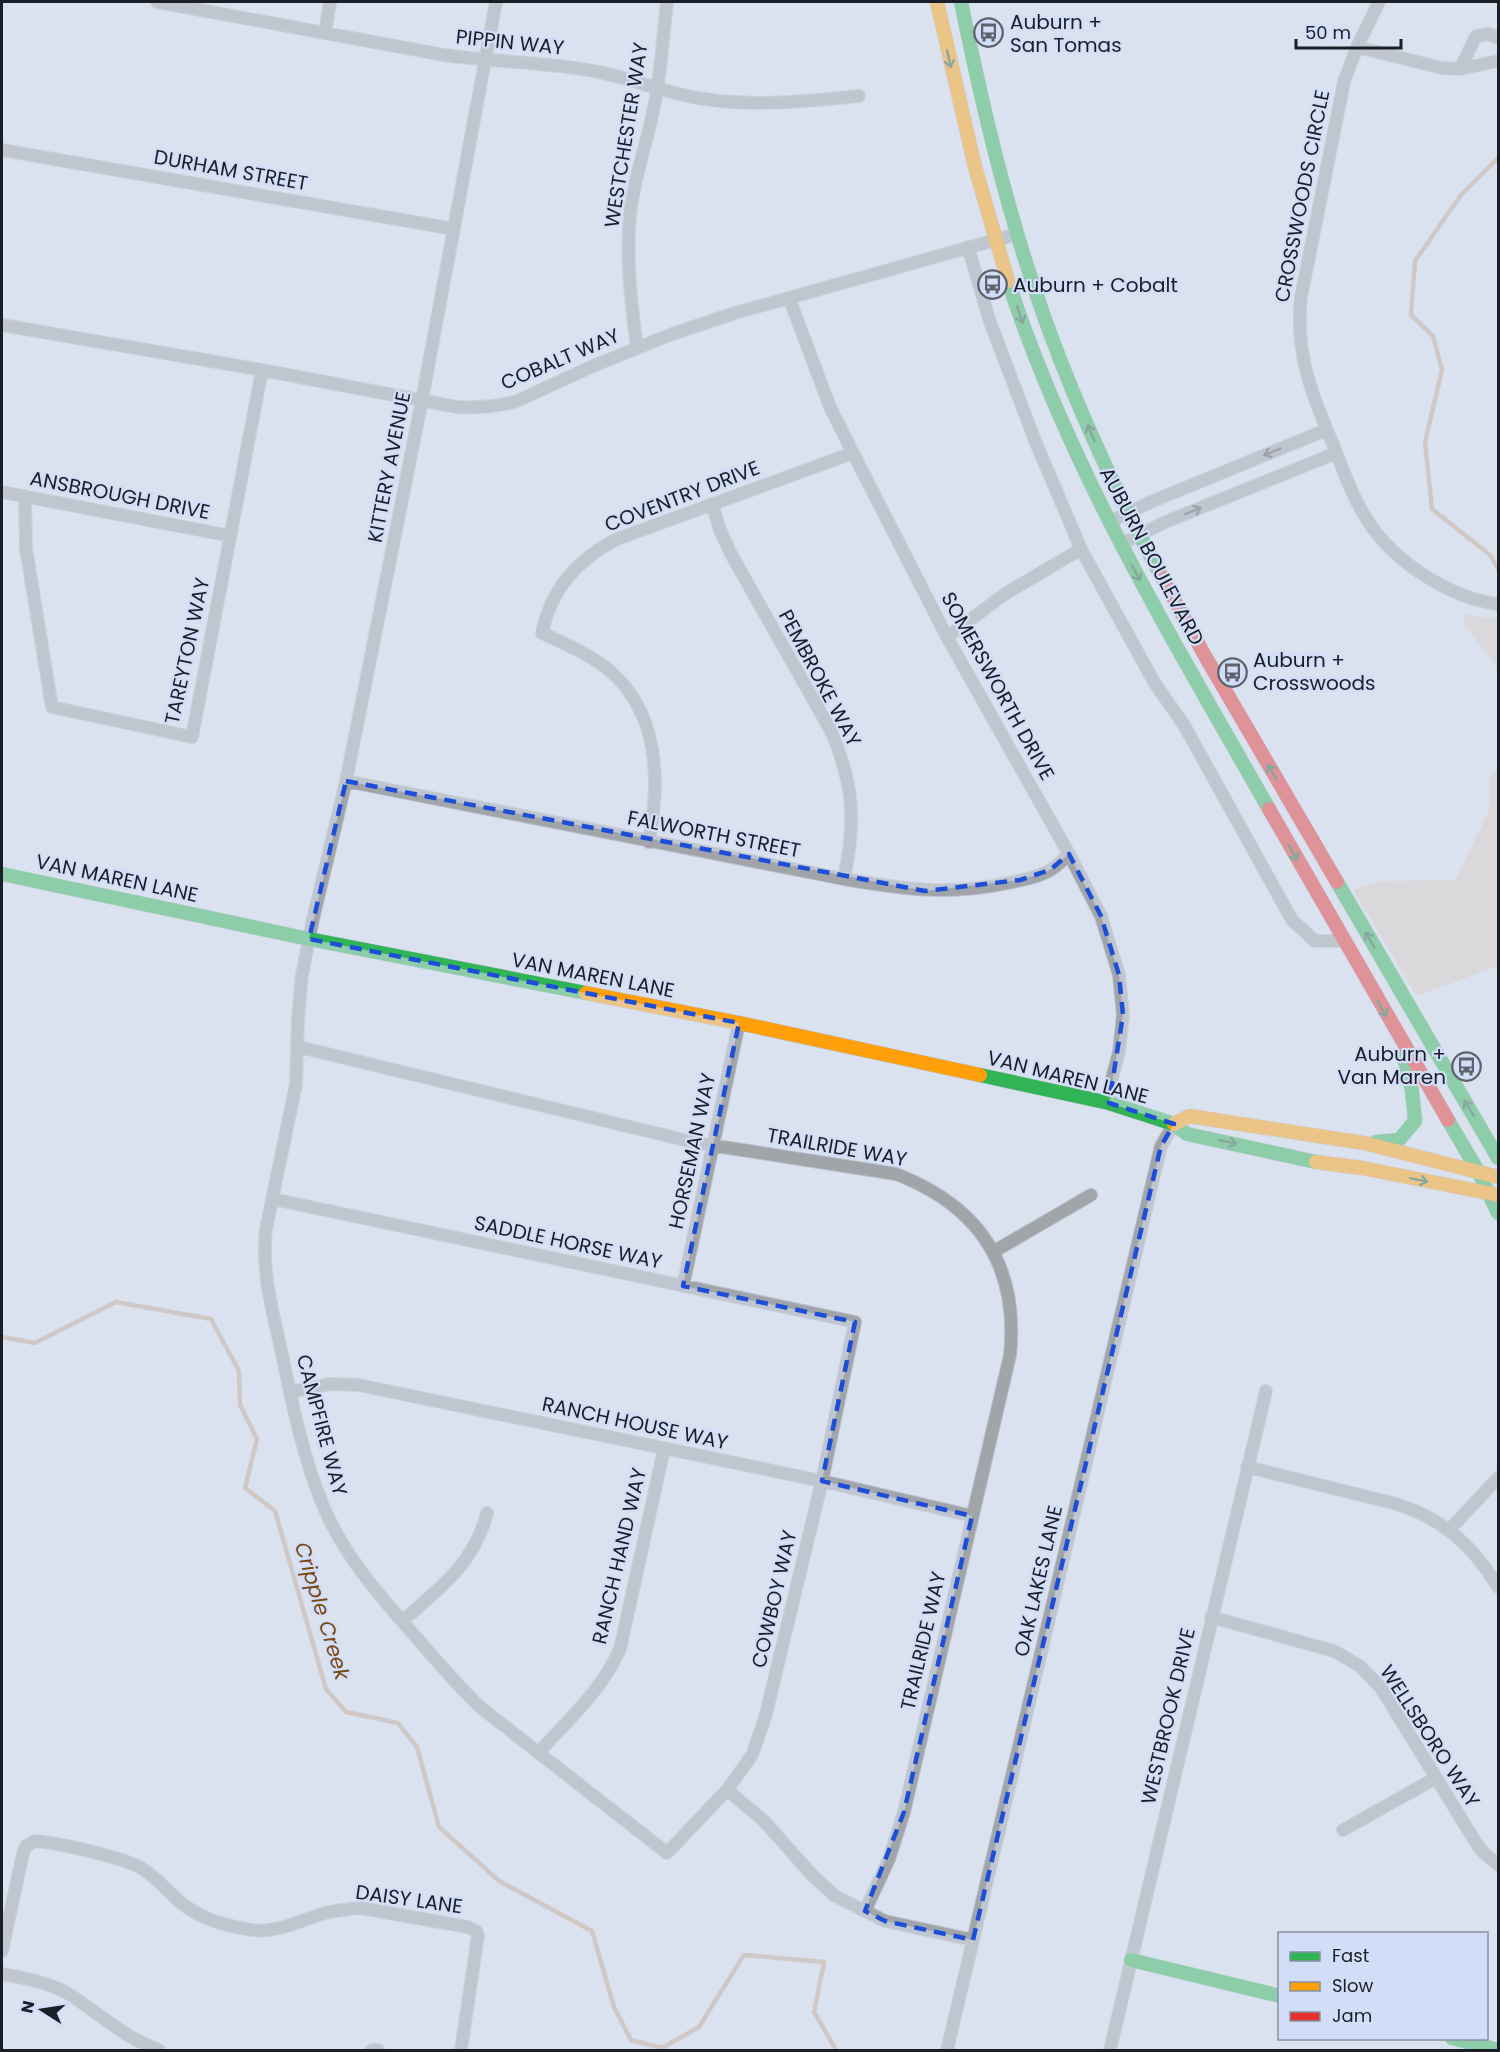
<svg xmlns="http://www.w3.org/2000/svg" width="1500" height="2052" viewBox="0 0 1500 2052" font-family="Poppins,sans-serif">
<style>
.green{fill:#dbcdc6}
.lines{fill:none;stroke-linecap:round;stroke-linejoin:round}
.stream{stroke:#c2a997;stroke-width:4.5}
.street-casing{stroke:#b9bfc9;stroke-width:14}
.fast-casing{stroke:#b9bfc9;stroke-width:15}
.slow-casing{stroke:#b9bfc9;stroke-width:15}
.jam-casing{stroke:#b9bfc9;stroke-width:15}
.street{stroke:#a1a4a9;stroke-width:12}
.fast{stroke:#30b455;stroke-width:14}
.slow{stroke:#ff9f0a;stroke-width:14}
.jam{stroke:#e5322d;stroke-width:14}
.oneway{stroke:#23623c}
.oneway2{stroke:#565a62}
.marked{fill:none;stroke:#1d4ed8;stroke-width:4.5;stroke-dasharray:12 8;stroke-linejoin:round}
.labels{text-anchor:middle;stroke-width:4.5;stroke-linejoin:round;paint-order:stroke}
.poi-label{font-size:20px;fill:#191e27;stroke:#d2def7;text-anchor:start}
.street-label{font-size:20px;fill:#191e27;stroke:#d2def7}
.water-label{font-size:21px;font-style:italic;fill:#7a4711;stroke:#d2def7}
</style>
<rect width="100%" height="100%" fill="#dae1ef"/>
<path class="green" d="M 1464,614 L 1498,619 L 1498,669 L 1463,623 Z
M 1498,772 L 1498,966 L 1417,996 L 1353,890 L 1378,881 L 1455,880 L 1489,811 L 1489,776 Z"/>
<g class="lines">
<path class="stream" d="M 1498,158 L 1461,195 L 1415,261 L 1411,315 L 1433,336 L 1442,370 L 1425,442 L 1432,509 L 1490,555 L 1498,569
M 2,1337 L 35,1343 L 116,1302 L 211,1319 L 239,1371 L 240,1405 L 257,1439 L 245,1488 L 275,1511 L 326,1689 L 346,1712 L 398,1723 L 417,1747 L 439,1827 L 499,1881 L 592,1931 L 614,2007 L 631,2040 L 662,2048 L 699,2027 L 744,1955 L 824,1962 L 814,2012 L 836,2050"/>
<defs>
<path id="street" d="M 157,2 L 444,55 C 494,62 544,62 594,71 C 631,78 667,94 705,99 C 757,107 807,101 859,96
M 1379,2 L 1357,47 L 1344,82 L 1301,297 C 1295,351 1311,393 1332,442 C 1343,469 1352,497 1368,521 C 1394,562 1450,598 1498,604
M 325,33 L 330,2
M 1498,38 L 1489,34 L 1476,36 L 1460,69 L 1498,61
M 1357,47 L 1442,68 L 1460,69
M 2,150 L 454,229
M 968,247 L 990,322 L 1036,443 L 1081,549 L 1154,682 L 1184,725 L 1292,920 L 1315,941 L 1342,941
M 789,298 L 830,407 L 853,453 L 947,637 L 1069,854 L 1101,916 L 1119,975 L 1123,1015 L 1119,1052 L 1111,1082 L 1109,1103
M 2,325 L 262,370 L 457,407 C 478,408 496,407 517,401 L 593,366 L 672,334 L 735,313 L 1017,234
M 637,348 C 631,303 626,259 630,215 C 634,178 647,143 654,107 C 661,72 663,36 667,2
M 2,492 L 231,536
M 25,496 L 26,549 L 52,707 L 192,737 L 262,370
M 712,504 L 720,530 L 731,554 L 831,731 C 854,785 856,822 844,879
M 1109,522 L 1153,501 L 1326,430
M 1121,544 L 1163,523 L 1336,453
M 947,637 L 1005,594 L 1081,549
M 346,781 L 844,879 C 903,889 948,896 1008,883 C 1022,880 1040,877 1052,869 C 1058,865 1064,859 1069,854
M 649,842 C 660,782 660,714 610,671 C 590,654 565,644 542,633 C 551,588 578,559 617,539 L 853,453
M 299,1047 L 697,1143 L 896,1174 C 979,1206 1019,1265 1010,1355 L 904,1812 L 889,1859 L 865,1911
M 273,1199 L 855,1322 L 822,1481 L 765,1718 L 752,1755 L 727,1790 L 667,1853 L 480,1707 C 457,1685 436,1660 415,1636 C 379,1595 343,1555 322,1503 C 303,1456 292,1404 282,1354 C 273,1312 261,1272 266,1229 L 296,1084 L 298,1019 L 302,975 L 313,919 L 346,781 L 422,400 L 496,2
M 993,1252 L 1091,1195
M 683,1286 L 739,1023
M 290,1392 L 330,1384 L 359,1385 L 822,1481 L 972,1516
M 1247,1467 L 1393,1503 C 1441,1517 1472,1544 1498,1587
M 1450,1529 L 1498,1478
M 1211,1617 L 1334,1651 L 1360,1666 L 1381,1688 L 1478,1846 L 1484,1853 L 1498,1865
M 402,1621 C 440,1588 474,1564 487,1513
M 539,1752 C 568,1720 602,1690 620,1649 L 664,1449
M 727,1790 L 764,1821 L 812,1875 L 835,1896 L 885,1921 L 973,1940
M 1343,1830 L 1436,1778
M 2,1951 L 23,1853 L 26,1846 L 35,1841 C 55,1842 125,1858 141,1868 C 156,1877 167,1890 179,1901 C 197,1917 222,1925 246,1929 C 275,1935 298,1921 325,1913 C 337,1910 349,1909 361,1908 L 468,1927 L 476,1931 L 478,1935 L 461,2050
M 2,1974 C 25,1978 52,1983 72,1996 C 102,2016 125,2038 159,2050
M 372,2050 L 378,2050
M 947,2050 L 1161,1146 L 1174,1124
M 1110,2050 L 1266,1391"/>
<path id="fast" d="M 961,2 C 983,109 1008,216 1045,319 C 1076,406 1115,490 1159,572
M 1008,281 C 1069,469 1172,638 1269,809
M 2,874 L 309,939 L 586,993
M 1337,882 L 1498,1158
M 980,1075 L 1109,1103 L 1174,1124 L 1187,1134 L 1316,1162
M 1448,1120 L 1479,1173 L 1498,1213
M 1376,1142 L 1399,1140 L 1415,1121 L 1412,1091 L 1404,1057
M 1131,1960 L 1280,1996
M 1452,2038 L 1498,2050"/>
<path id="slow" d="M 937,2 L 975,167 L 1008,281
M 586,993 L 739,1023 L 980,1075
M 1174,1124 L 1189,1116 L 1364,1143 L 1498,1177
M 1316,1162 L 1362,1168 L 1498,1195"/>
<path id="jam" d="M 1159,572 L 1205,656 L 1337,882
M 1269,809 L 1448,1120"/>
</defs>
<use href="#street" class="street-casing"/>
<use href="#fast" class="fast-casing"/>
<use href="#slow" class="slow-casing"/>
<use href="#jam" class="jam-casing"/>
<use href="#street" class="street"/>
<use href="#fast" class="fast"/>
<use href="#slow" class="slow"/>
<use href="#jam" class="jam"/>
</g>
<defs><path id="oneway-shaft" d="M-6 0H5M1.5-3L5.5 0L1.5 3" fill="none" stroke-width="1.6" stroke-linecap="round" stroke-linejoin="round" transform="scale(1.5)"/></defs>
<g class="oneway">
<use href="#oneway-shaft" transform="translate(949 59) rotate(78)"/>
<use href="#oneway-shaft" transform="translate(1020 315) rotate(71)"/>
<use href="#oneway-shaft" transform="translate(1091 433) rotate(-113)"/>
<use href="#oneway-shaft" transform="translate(1136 573) rotate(62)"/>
<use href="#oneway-shaft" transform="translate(1272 772) rotate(-120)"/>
<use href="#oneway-shaft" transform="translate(1293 853) rotate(61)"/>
<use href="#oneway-shaft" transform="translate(1370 940) rotate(-120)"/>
<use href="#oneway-shaft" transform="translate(1382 1009) rotate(60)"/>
<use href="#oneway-shaft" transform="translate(1469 1108) rotate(-121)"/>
<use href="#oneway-shaft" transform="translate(1228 1142) rotate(11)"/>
<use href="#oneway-shaft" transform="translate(1419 1180) rotate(12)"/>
</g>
<g class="oneway2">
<use href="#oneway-shaft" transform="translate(1272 452) rotate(158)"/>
<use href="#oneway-shaft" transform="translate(1193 511) rotate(-22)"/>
</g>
<path d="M0 0H1500V2052H0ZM 346,781 L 925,891 L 1020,880 L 1050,870 L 1069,854 L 1101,916 L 1119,975 L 1123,1015 L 1109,1103 L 1174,1124 L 1161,1146 L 973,1940 L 885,1921 L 865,1911 L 904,1812 L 972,1516 L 822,1481 L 855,1322 L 683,1286 L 739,1023 L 309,939 Z" fill="#dae1ef" fill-opacity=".55" fill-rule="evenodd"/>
<path class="marked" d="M 346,781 L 925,891 L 1020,880 L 1050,870 L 1069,854 L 1101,916 L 1119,975 L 1123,1015 L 1109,1103 L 1174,1124 L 1161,1146 L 973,1940 L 885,1921 L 865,1911 L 904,1812 L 972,1516 L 822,1481 L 855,1322 L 683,1286 L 739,1023 L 309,939 Z"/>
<defs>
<symbol id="bus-ring" viewBox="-11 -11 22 22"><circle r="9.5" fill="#d2def7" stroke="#5d626d" stroke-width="1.5"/><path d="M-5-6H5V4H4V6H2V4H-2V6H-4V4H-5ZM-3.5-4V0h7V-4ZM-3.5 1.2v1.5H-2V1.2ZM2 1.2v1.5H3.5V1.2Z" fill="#5d626d"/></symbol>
</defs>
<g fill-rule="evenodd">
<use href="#bus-ring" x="972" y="16" width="33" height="33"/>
<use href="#bus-ring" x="976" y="268" width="33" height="33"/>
<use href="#bus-ring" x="1216" y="656" width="33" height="33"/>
<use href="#bus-ring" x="1450" y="1050" width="33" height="33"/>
</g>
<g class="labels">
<g class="poi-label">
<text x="1010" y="29">Auburn +<tspan x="1010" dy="23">San Tomas</tspan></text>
<text x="1013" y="292">Auburn + Cobalt</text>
<text x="1253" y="667">Auburn +<tspan x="1253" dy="23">Crosswoods</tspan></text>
<text x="1446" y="1061" text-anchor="end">Auburn +<tspan x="1446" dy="23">Van Maren</tspan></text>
</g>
<g class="street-label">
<text transform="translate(510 42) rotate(6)" y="7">PIPPIN WAY</text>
<text transform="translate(626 135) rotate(-81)" y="7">WESTCHESTER WAY</text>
<text transform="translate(231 170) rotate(10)" y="7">DURHAM STREET</text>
<text transform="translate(1302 196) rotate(-79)" y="7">CROSSWOODS CIRCLE</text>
<text transform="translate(560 359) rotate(-23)" y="7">COBALT WAY</text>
<text transform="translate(389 467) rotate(-79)" y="7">KITTERY AVENUE</text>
<text transform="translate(120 495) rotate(11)" y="7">ANSBROUGH DRIVE</text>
<text transform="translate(682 496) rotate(-21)" y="7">COVENTRY DRIVE</text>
<text transform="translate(1152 556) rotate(62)" y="7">AUBURN BOULEVARD</text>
<text transform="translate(187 651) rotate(-78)" y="7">TAREYTON WAY</text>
<text transform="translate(820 678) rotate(62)" y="7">PEMBROKE WAY</text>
<text transform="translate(998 686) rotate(61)" y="7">SOMERSWORTH DRIVE</text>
<text transform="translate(714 834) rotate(11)" y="7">FALWORTH STREET</text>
<text transform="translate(117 878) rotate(12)" y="7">VAN MAREN LANE</text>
<text transform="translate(593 975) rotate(11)" y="7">VAN MAREN LANE</text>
<text transform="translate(1068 1077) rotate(14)" y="7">VAN MAREN LANE</text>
<text transform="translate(837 1147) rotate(10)" y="7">TRAILRIDE WAY</text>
<text transform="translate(692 1151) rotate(-78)" y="7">HORSEMAN WAY</text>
<text transform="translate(568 1242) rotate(12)" y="7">SADDLE HORSE WAY</text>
<text transform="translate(635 1423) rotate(12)" y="7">RANCH HOUSE WAY</text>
<text transform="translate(322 1425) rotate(75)" y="7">CAMPFIRE WAY</text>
<text transform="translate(619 1556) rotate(-77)" y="7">RANCH HAND WAY</text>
<text transform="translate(1038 1581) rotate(-77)" y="7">OAK LAKES LANE</text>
<text transform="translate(774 1599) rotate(-77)" y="7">COWBOY WAY</text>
<text transform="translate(923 1641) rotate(-77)" y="7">TRAILRIDE WAY</text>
<text transform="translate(1168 1716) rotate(-77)" y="7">WESTBROOK DRIVE</text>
<text transform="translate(1430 1736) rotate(57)" y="7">WELLSBORO WAY</text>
<text transform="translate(409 1899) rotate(8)" y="7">DAISY LANE</text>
</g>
<g class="water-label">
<text transform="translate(322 1611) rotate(73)" y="7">Cripple Creek</text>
</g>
</g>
<rect width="1500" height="2052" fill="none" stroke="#191e27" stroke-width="6"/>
<rect x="1278" y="1932" width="210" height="108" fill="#d2def7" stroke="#8891a4" stroke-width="1.5"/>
<rect x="1290" y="1952" width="30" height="9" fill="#30b455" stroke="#8891a4" stroke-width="1.5"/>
<text x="1332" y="1962" font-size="18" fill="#191e27">Fast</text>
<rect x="1290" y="1982" width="30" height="9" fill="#ff9f0a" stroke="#8891a4" stroke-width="1.5"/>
<text x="1332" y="1992" font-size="18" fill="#191e27">Slow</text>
<rect x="1290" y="2012" width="30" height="9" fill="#e5322d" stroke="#8891a4" stroke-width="1.5"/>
<text x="1332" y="2022" font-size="18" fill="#191e27">Jam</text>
<g transform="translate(42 2010) rotate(282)" stroke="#d2def7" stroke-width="4.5" paint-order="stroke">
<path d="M0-4.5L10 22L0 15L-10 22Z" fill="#191e27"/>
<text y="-9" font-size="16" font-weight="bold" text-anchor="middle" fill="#191e27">N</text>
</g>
<path d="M1296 39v9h105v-9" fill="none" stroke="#191e27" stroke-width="3"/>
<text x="1305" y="39" font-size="18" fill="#191e27" stroke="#d2def7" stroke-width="4.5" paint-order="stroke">50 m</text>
</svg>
